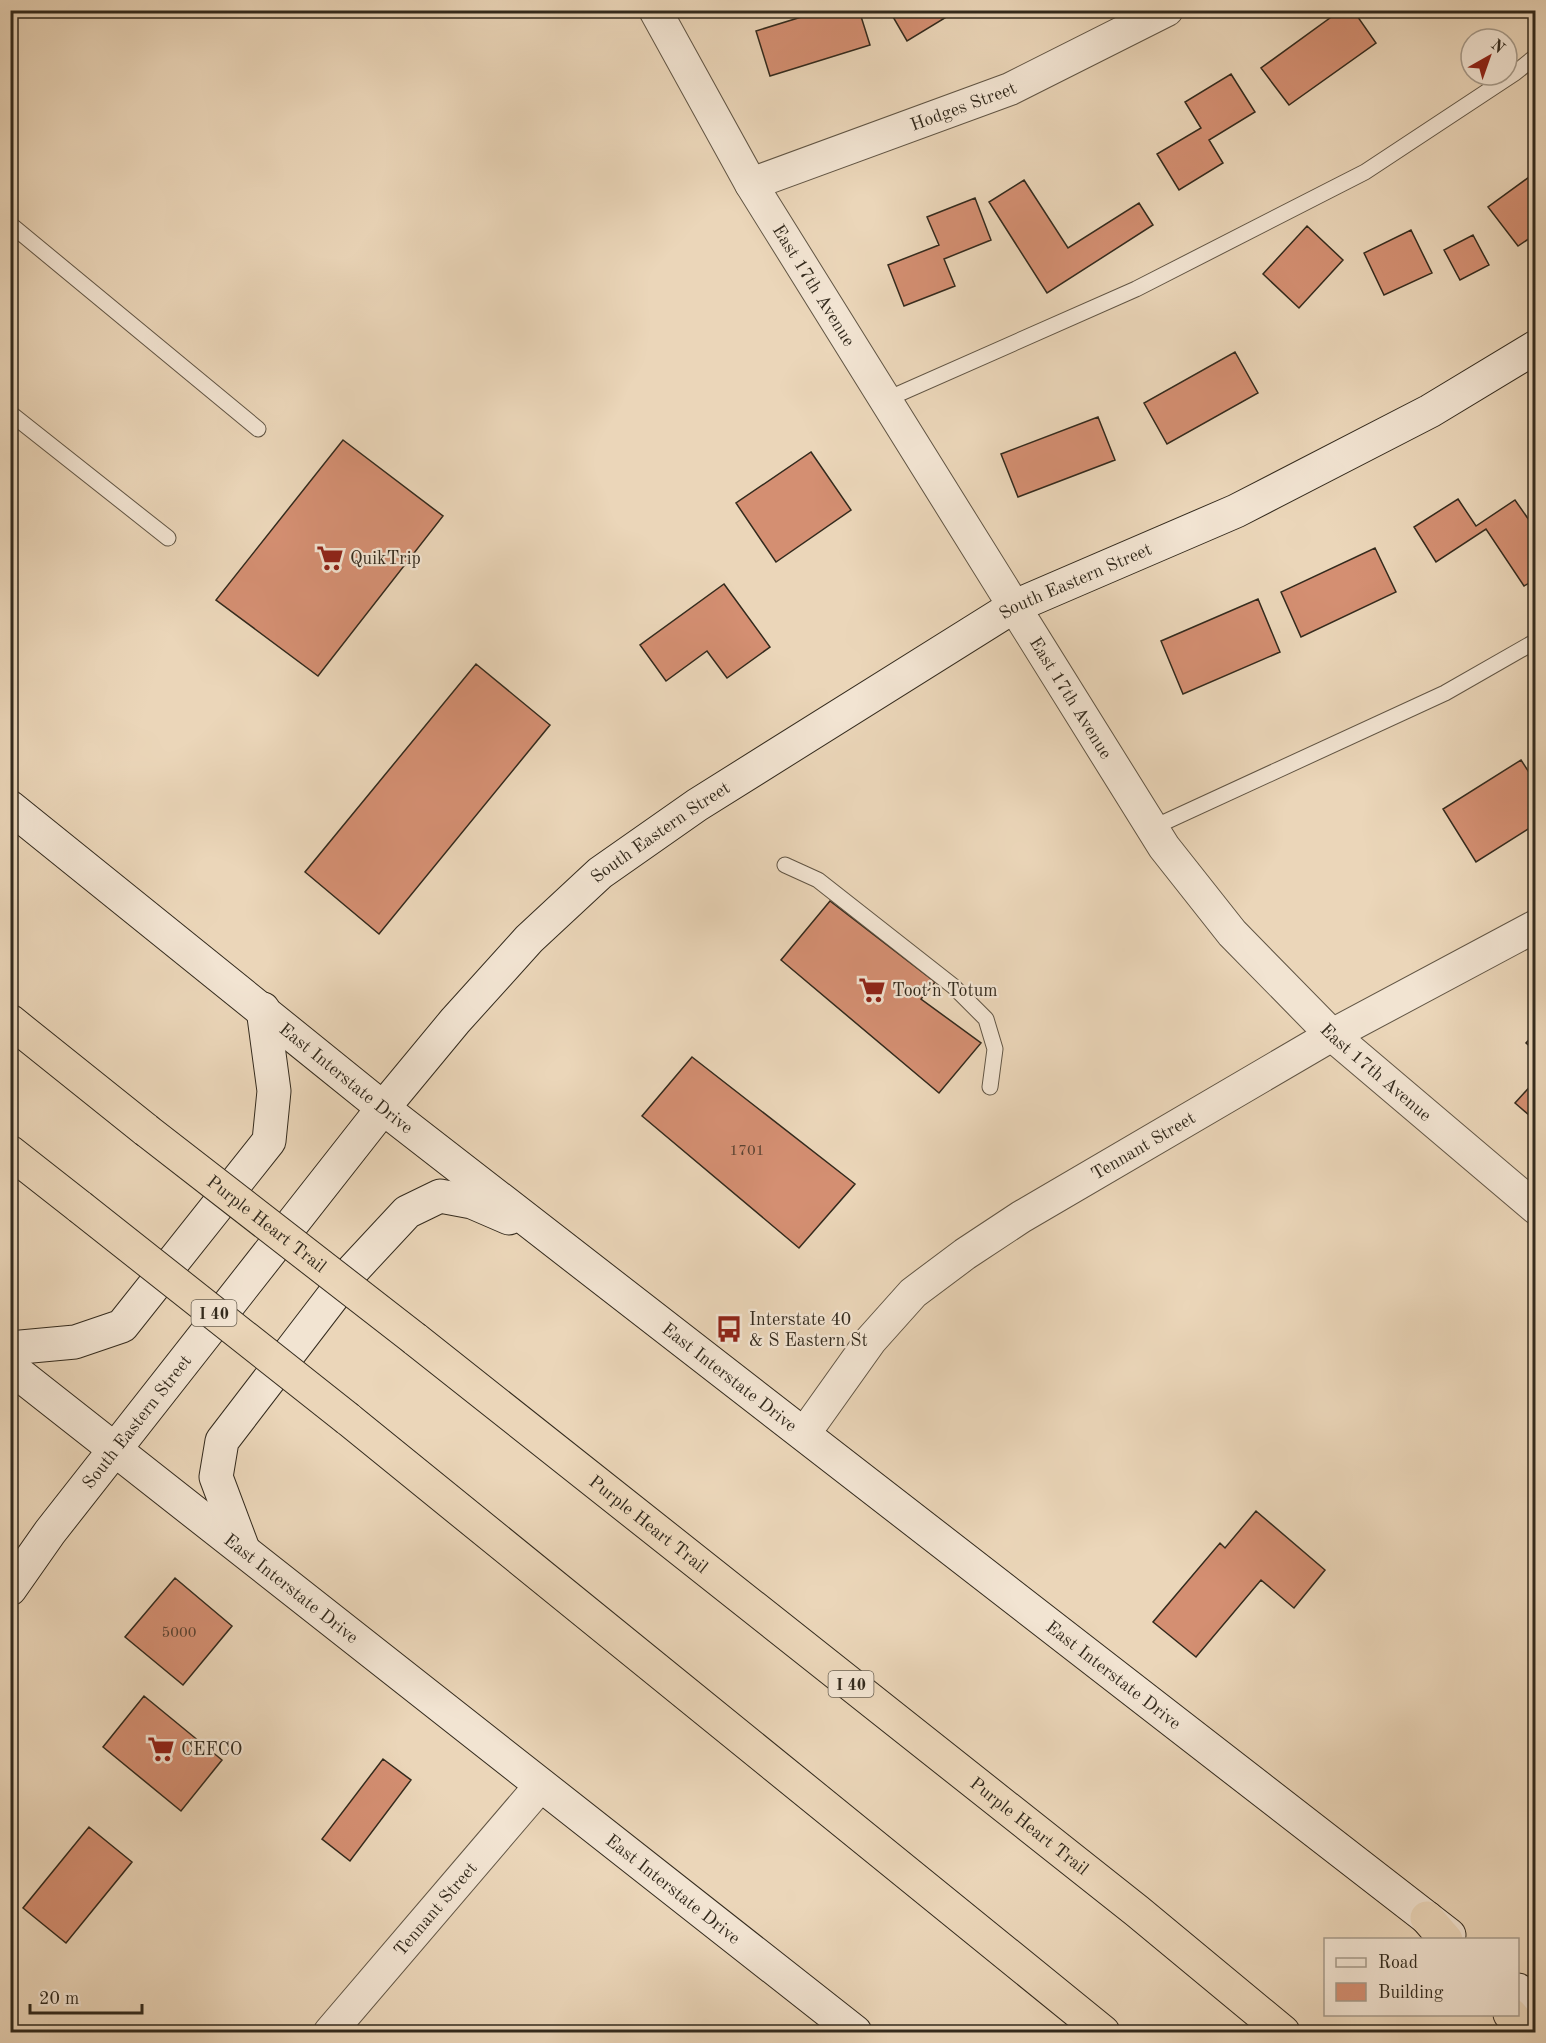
<svg xmlns="http://www.w3.org/2000/svg" width="1546" height="2043" viewBox="0 0 1546 2043" font-family="'Old Standard TT',serif">
<style>
.building{fill:#d48f72;stroke:#332a1d;stroke-width:1.5}
.lines{fill:none;stroke-linecap:round;stroke-linejoin:round}
.lane-casing{stroke:#615544;stroke-width:17}
.street-casing{stroke:#615544;stroke-width:34}
.secondary-casing{stroke:#332a1d;stroke-width:35}
.highway-casing{stroke:#332a1d;stroke-width:35}
.lane{stroke:#f2e4d2;stroke-width:15}
.street{stroke:#f2e4d2;stroke-width:32}
.secondary{stroke:#f2e4d2;stroke-width:33}
.highway{stroke:#ebd6b9;stroke-width:33}
.highway-bridge-casing{stroke:#332a1d;stroke-width:35;stroke-linecap:butt}
.highway-bridge{stroke:#ebd6b9;stroke-width:33}
.labels{text-anchor:middle;stroke-width:4.5;stroke-linejoin:round;paint-order:stroke}
.number-label{font-size:15px;fill:#5b4332}
.shield{fill:#f2e4d2;stroke:#6c6253;stroke-width:1.5}
.shield-label{font-size:16px;font-weight:bold;fill:#332a1d}
.street-label{font-size:18px;fill:#332a1d;stroke:#f2e4d2}
.poi-label{font-size:18px;fill:#332a1d;stroke:#f2e4d2;text-anchor:start}
</style>
<rect width="100%" height="100%" fill="#ebd6b9"/>
<filter id="stains"><feTurbulence type="fractalNoise" baseFrequency=".00333" numOctaves="4"/><feColorMatrix values="0 0 0 0 .2 0 0 0 0 .09 0 0 0 0 .02 0 0 0 .5 -.17"/></filter>
<radialGradient id="worn" r=".72"><stop offset=".6" stop-color="#630" stop-opacity="0"/><stop offset="1" stop-color="#630" stop-opacity=".3"/></radialGradient>
<path class="building" d="M 824,10 L 859,10 L 870,45 L 770,76 L 756,31 Z
M 889,10 L 958,10 L 907,41 Z
M 1341,10 L 1353,10 L 1376,43 L 1289,105 L 1261,68 Z
M 1413,10 L 1425,10 L 1417,16 Z
M 1231,74 L 1255,112 L 1209,140 L 1223,163 L 1179,190 L 1157,154 L 1201,128 L 1185,102 Z
M 1536,172 L 1536,234 L 1518,246 L 1488,207 Z
M 1024,180 L 1068,248 L 1139,203 L 1153,225 L 1047,293 L 989,202 Z
M 975,198 L 991,240 L 944,259 L 955,286 L 904,306 L 888,265 L 939,245 L 927,217 Z
M 1307,226 L 1343,260 L 1299,308 L 1263,274 Z
M 1411,230 L 1432,273 L 1384,295 L 1364,253 Z
M 1473,235 L 1489,265 L 1460,280 L 1444,250 Z
M 1235,352 L 1258,393 L 1167,444 L 1144,403 Z
M 1098,417 L 1115,460 L 1018,497 L 1001,454 Z
M 343,440 L 443,516 L 318,676 L 216,600 Z
M 811,452 L 851,510 L 776,562 L 736,503 Z
M 1458,499 L 1476,526 L 1515,500 L 1536,530 L 1536,579 L 1524,586 L 1486,529 L 1436,562 L 1414,527 Z
M 1375,548 L 1396,592 L 1301,637 L 1281,592 Z
M 724,584 L 770,647 L 727,678 L 707,651 L 666,681 L 640,645 Z
M 1258,599 L 1280,652 L 1183,694 L 1161,641 Z
M 476,664 L 550,725 L 379,934 L 305,872 Z
M 1521,760 L 1536,783 L 1536,824 L 1476,862 L 1443,809 Z
M 830,901 L 935,982 L 921,999 L 981,1043 L 939,1093 L 781,960 Z
M 1536,1032 L 1536,1052 L 1526,1043 Z
M 692,1057 L 855,1184 L 799,1248 L 642,1116 Z
M 1536,1080 L 1536,1121 L 1515,1103 Z
M 1256,1511 L 1325,1570 L 1294,1608 L 1261,1580 L 1196,1657 L 1153,1622 L 1220,1543 L 1225,1548 Z
M 175,1578 L 232,1626 L 183,1685 L 125,1637 Z
M 144,1696 L 222,1760 L 181,1811 L 103,1747 Z
M 383,1759 L 411,1780 L 350,1861 L 322,1839 Z
M 89,1827 L 132,1862 L 66,1943 L 23,1908 Z"/>
<g class="lines">
<defs>
<path id="lane" d="M 10,224 L 258,429
M 885,400 L 1136,289 L 1365,172 L 1515,73 L 1536,56
M 10,413 L 168,538
M 1152,828 L 1445,693 L 1536,641
M 785,865 L 818,880 L 953,986 L 986,1019 L 995,1049 L 990,1087"/>
<g id="street">
<path id="s1" d="M 655,10 L 751,184 L 1164,847 L 1232,933 L 1332,1035 L 1536,1208"/>
<path id="s2" d="M 751,184 L 1010,89 L 1167,10"/>
<path id="s3" d="M 804,1434 L 871,1340 L 913,1293 L 965,1254 L 1021,1217 L 1332,1035 L 1536,926"/>
<path id="s4" d="M 330,2032 L 541,1785"/>
</g>
<g id="secondary">
<path id="s5" d="M 10,807 L 383,1108 L 1449,1935"/>
<path d="M 10,1348 L 75,1342 L 122,1326 L 269,1141 L 274,1091 L 263,1009"/>
<path id="s6" d="M 10,1367 L 855,2032"/>
<path d="M 243,1549 L 216,1477 L 222,1441 L 353,1270 L 407,1212 L 440,1196 L 472,1202 L 509,1218"/>
<path id="s7" d="M 10,1589 L 50,1532 L 383,1108 L 455,1021 L 529,939 L 600,873 L 697,805 L 1013,607 L 1236,511 L 1430,411 L 1536,347"/>
<path d="M 1518,1990 L 1536,2005"/>
</g>
<g id="highway">
<path d="M 10,1021 L 146,1130"/>
<path d="M 10,1152 L 80,1207"/>
<path id="s8" d="M 415,1339 L 1137,1911 L 1283,2032"/>
<path d="M 348,1419 L 1103,2032"/>
<path d="M 1427,1918 L 1446,1940"/>
<path d="M 1510,2014 L 1526,2032"/>
</g>
</defs>
<use href="#lane" class="lane-casing"/>
<use href="#street" class="street-casing"/>
<use href="#secondary" class="secondary-casing"/>
<use href="#highway" class="highway-casing"/>
<use href="#lane" class="lane"/>
<use href="#street" class="street"/>
<use href="#secondary" class="secondary"/>
<use href="#highway" class="highway"/>
<defs>
<g id="highway-bridge">
<path id="s9" d="M 146,1130 L 415,1339"/>
<path d="M 80,1207 L 348,1419"/>
</g>
</defs>
<use href="#highway-bridge" class="highway-bridge-casing"/>
<use href="#highway-bridge" class="highway-bridge"/>
</g>
<defs>
<symbol id="supermarket-bare" viewBox="-9 -9 18 18"><path d="M-6-5.5h2.5l.6 2H6L4.5 2H-2.5L-4.4-4H-6ZM-1.5 3.2a1.3 1.3 0 1 0 .1 0ZM3 3.2a1.3 1.3 0 1 0 .1 0Z" fill="#8f2418" stroke="#f2e4d2" stroke-width="2.5" paint-order="stroke"/></symbol>
<symbol id="bus-bare" viewBox="-9 -9 18 18"><path d="M-5-6H5V4H4V6H2V4H-2V6H-4V4H-5ZM-3.5-4V0h7V-4ZM-3.5 1.2v1.5H-2V1.2ZM2 1.2v1.5H3.5V1.2Z" fill="#8f2418" stroke="#f2e4d2" stroke-width="2.5" paint-order="stroke"/></symbol>
</defs>
<g fill-rule="evenodd">
<use href="#supermarket-bare" x="311" y="539" width="38" height="38"/>
<use href="#supermarket-bare" x="853" y="971" width="38" height="38"/>
<use href="#bus-bare" x="710" y="1310" width="38" height="38"/>
<use href="#supermarket-bare" x="142" y="1730" width="38" height="38"/>
</g>
<g class="labels">
<g class="number-label">
<text x="747" y="1155">1701</text>
<text x="179" y="1637">5000</text>
</g>
<g class="shield">
<rect x="191.5" y="1300" width="45" height="26" rx="4.5"/>
<rect x="828.5" y="1671" width="45" height="26" rx="4.5"/>
</g>
<g class="shield-label">
<text x="214" y="1319">I 40</text>
<text x="851" y="1690">I 40</text>
</g>
<g class="street-label">
<text dy="6" stroke="none"><textPath href="#s2" startOffset="226">Hodges Street</textPath></text>
<text dy="6" stroke="none"><textPath href="#s1" startOffset="318">East 17th Avenue</textPath></text>
<text dy="6" stroke="none"><textPath href="#s7" startOffset="1488">South Eastern Street</textPath></text>
<text dy="6" stroke="none"><textPath href="#s1" startOffset="804">East 17th Avenue</textPath></text>
<text dy="6" stroke="none"><textPath href="#s7" startOffset="1002">South Eastern Street</textPath></text>
<text dy="6" stroke="none"><textPath href="#s1" startOffset="1290">East 17th Avenue</textPath></text>
<text dy="6" stroke="none"><textPath href="#s5" startOffset="432">East Interstate Drive</textPath></text>
<text dy="6" stroke="none"><textPath href="#s3" startOffset="452">Tennant Street</textPath></text>
<text dy="6" stroke="none"><textPath href="#s9" startOffset="153">Purple Heart Trail</textPath></text>
<text dy="6" stroke="none"><textPath href="#s5" startOffset="918">East Interstate Drive</textPath></text>
<text dy="6" stroke="none"><textPath href="#s7" startOffset="210">South Eastern Street</textPath></text>
<text dy="6" stroke="none"><textPath href="#s8" startOffset="298">Purple Heart Trail</textPath></text>
<text dy="6" stroke="none"><textPath href="#s6" startOffset="358">East Interstate Drive</textPath></text>
<text dy="6" stroke="none"><textPath href="#s5" startOffset="1404">East Interstate Drive</textPath></text>
<text dy="6" stroke="none"><textPath href="#s8" startOffset="784">Purple Heart Trail</textPath></text>
<text dy="6" stroke="none"><textPath href="#s6" startOffset="844">East Interstate Drive</textPath></text>
<text dy="6" stroke="none"><textPath href="#s4" startOffset="162">Tennant Street</textPath></text>
</g>
<g class="poi-label">
<text x="350" y="564">QuikTrip</text>
<text x="892" y="996">Toot'n Totum</text>
<text x="749" y="1325">Interstate 40<tspan x="749" dy="21">&amp; S Eastern St</tspan></text>
<text x="181" y="1755">CEFCO</text>
</g>
</g>
<rect width="1546" height="2043" fill="none" stroke="#ebd6b9" stroke-width="36"/>
<rect x="12" y="12" width="1522" height="2019" fill="none" stroke="#332a1d" stroke-width="3"/>
<rect x="18" y="18" width="1510" height="2007" fill="none" stroke="#332a1d" stroke-width="1.5"/>
<rect x="1324" y="1938" width="195" height="78" fill="#f2e4d2" stroke="#a69a8a" stroke-width="1.5"/>
<rect x="1336" y="1958" width="30" height="9" fill="#f2e4d2" stroke="#a69a8a" stroke-width="1.5"/>
<text x="1378" y="1968" font-size="18" fill="#332a1d">Road</text>
<rect x="1336" y="1983" width="30" height="18" fill="#d48f72" stroke="#a69a8a" stroke-width="1.5"/>
<text x="1378" y="1998" font-size="18" fill="#332a1d">Building</text>
<g transform="translate(1489 57) rotate(40)"><circle r="28" fill="#f2e4d2" stroke="#a69a8a" stroke-width="1.5"/>
<path d="M0-4.5L10 22L0 15L-10 22Z" fill="#8f2418"/>
<text y="-9" font-size="16" font-weight="bold" text-anchor="middle" fill="#332a1d">N</text>
</g>
<path d="M30 2004v9h112v-9" fill="none" stroke="#332a1d" stroke-width="3"/>
<text x="39" y="2004" font-size="18" fill="#332a1d" stroke="#f2e4d2" stroke-width="4.5" paint-order="stroke">20 m</text>
<rect width="100%" height="100%" filter="url(#stains)"/>
<rect width="100%" height="100%" fill="url(#worn)"/>
</svg>
